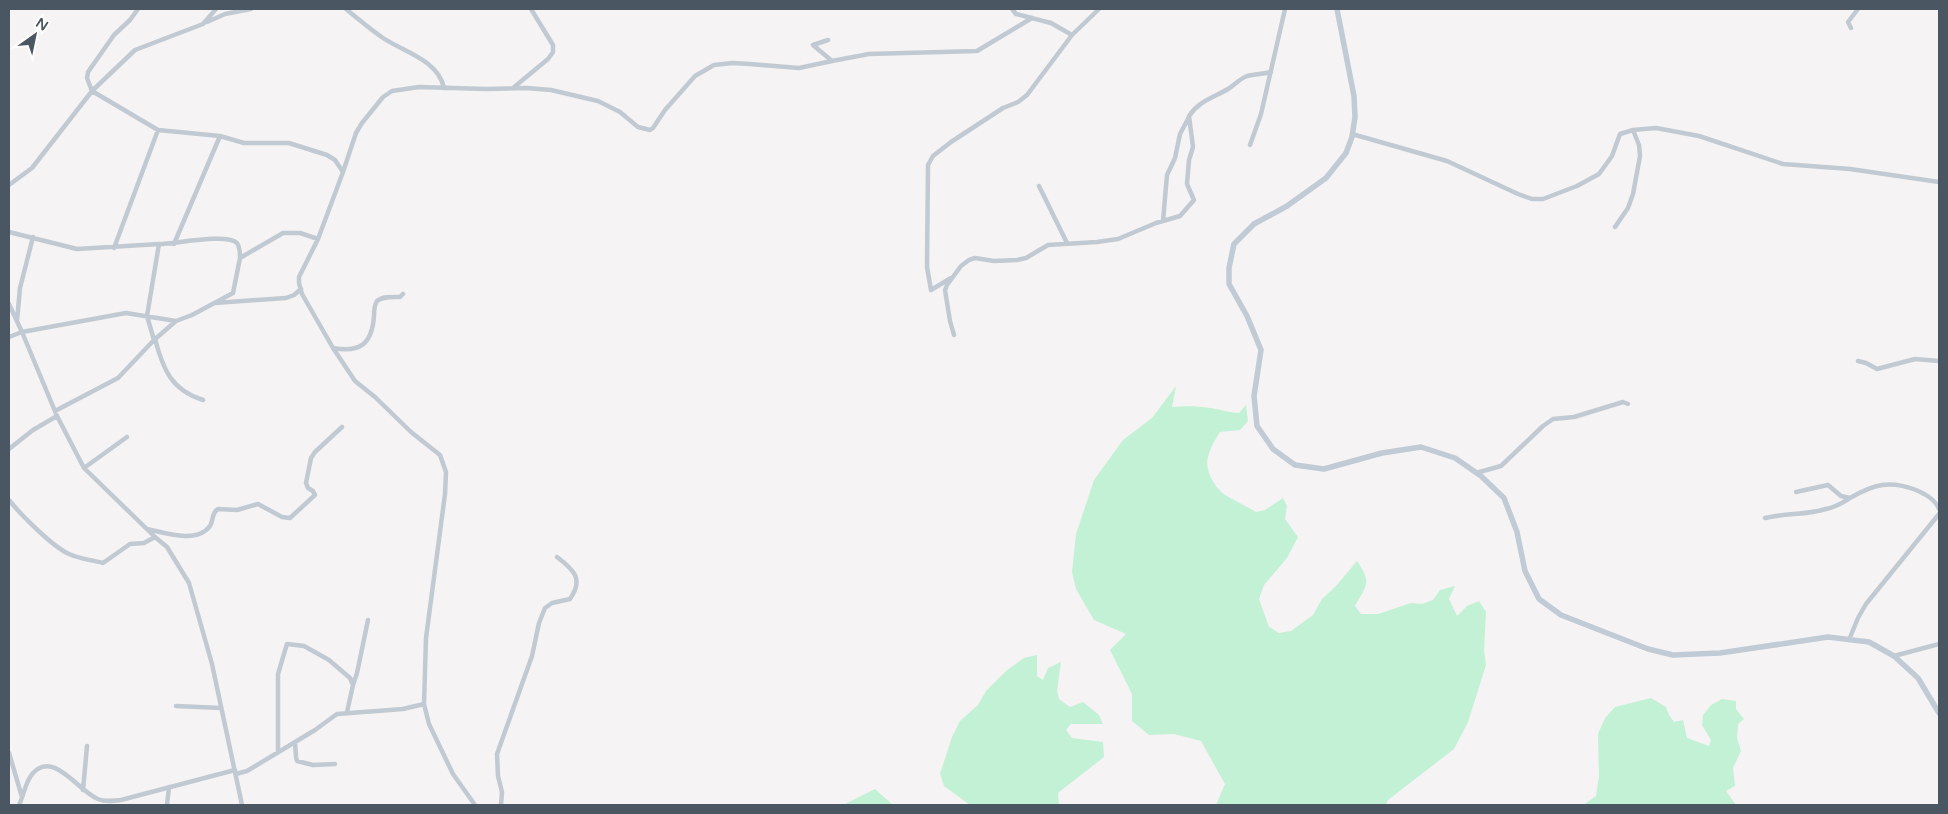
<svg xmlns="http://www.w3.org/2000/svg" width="1948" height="814" viewBox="0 0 1948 814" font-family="'Varela Round',sans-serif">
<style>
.green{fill:#c3f1d5}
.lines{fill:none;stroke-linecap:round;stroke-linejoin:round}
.street{stroke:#c1cad2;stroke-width:4.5}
.secondary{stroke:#c1cbd6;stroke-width:5.5}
</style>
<rect width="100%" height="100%" fill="#f5f3f3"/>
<path class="green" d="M 1176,386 L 1172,407 C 1185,406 1198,406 1210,408 C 1220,409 1229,413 1239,413 L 1246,405 L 1248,421 L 1240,430 L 1220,432 C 1215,440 1210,448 1208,457 C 1204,470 1215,488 1225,495 C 1235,501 1246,506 1256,512 L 1265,510 L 1283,498 L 1287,506 L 1285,519 L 1298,537 L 1287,558 L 1264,585 L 1259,599 L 1269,627 L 1279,633 L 1291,631 L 1313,615 L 1322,599 L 1336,586 L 1357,561 C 1372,583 1367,584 1355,606 L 1361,614 L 1378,614 L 1411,603 L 1422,604 L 1433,600 L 1440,590 L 1455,586 L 1449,599 L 1457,616 L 1467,606 L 1479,601 L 1486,612 L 1484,651 L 1486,665 L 1468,722 L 1454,749 L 1388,800 L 1386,805 L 1216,805 L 1225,784 L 1201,741 L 1174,734 L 1149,735 L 1132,721 L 1132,694 L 1110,650 L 1126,634 L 1094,620 L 1076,589 L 1072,572 L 1076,534 L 1094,480 L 1123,440 L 1152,418 Z
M 1037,655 L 1037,676 L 1043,680 L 1048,668 L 1061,662 L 1057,691 L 1059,699 L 1070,707 L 1083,702 L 1099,715 L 1103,724 L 1071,724 L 1066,730 L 1072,738 L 1103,742 L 1104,757 L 1058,793 L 1059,805 L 970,805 L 944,786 L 940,774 L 952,737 L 960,721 L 978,705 L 986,691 L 1006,671 L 1024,658 Z
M 1651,698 L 1666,707 L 1669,715 L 1674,722 L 1683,720 L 1687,738 L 1709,746 L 1711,740 L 1702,725 L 1703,715 L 1711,705 L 1722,699 L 1736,701 L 1736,709 L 1744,719 L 1738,724 L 1737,738 L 1741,751 L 1733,768 L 1735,786 L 1726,791 L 1736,805 L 1581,805 L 1585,804 L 1596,796 L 1599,776 L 1598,734 L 1605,718 L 1615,707 Z
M 875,789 L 893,805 L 845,805 L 847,803 Z"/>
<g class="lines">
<path class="street" d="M 346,9 C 358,19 370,29 383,38 C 404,52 438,60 444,88
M 1012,9 L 1016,14 L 1051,23 L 1072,35 L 1099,9
M 207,22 L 225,14 L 251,9
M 1851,28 L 1848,22 L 1858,9
M 828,40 L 813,45 L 832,61 L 869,54 L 977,51 L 1032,18
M 513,88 L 548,59 L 553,52 L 553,45 L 531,9
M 92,91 L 158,130 L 220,136 L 244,143 L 289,143 L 327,155 L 335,160 L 343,172 L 318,239 L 299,277 L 299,283 L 302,294 L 333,348 L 355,381 L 375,397 L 411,432 L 440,455 L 446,472 L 445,494 L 426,638 L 424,704 L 429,724 L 453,774 L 475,805
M 92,91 L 87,78 L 88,72 L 114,35 L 130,20 L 138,9
M 1633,130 L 1656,128 L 1699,136 L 1783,164 L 1850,169 L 1939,182
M 1352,134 L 1447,161 L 1518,194 L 1532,199 L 1543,199 L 1577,186 L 1599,174 L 1612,156 L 1620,134 L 1633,130 L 1639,145 L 1640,156 L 1633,194 L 1628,208 L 1615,227
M 1250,145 L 1261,114 L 1285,9
M 343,172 L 356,133 L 362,123 L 383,97 L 392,91 L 419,87 L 486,89 L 527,88 L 551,90 L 598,101 L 620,112 L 638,127 L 650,130 L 653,128 L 665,110 L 695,76 L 714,65 L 732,63 L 750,64 L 799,68 L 832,61
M 9,185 L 32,168 L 92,91 L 135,50 L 203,24 L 216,9
M 1039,186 L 1067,243
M 1163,221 L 1167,175 L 1175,158 L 1180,134 L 1189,117
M 9,232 L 77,249 L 159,244 L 147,316 L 154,340
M 159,244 C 175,244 227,233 237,243 C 240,247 240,254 240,258
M 174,244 L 220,136
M 114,248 L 158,130
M 951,278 L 931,290 L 927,267 L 928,165 L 933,156 L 951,142 L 1003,108 L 1018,102 L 1027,95 L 1072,35
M 215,303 L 286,298 L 294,295 L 301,289
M 9,304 L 22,332 L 9,337
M 17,321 L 20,288 L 33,237
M 176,321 L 126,313 L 22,332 L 57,416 L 84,468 L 155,537 L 167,547 L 189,583 L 212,664 L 242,805
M 954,335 L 950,321 L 945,290 L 947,285 L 961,266 L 969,260 L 975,258 L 994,261 L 1017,260 L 1026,258 L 1048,245 L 1097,242 L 1118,239 L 1156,223 L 1180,216 L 1194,200 L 1187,184 L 1189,160 L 1193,147 L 1189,116 C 1199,101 1213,98 1228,89 C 1235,85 1239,79 1247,76 C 1255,74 1263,74 1271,72
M 155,339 C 163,369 171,390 203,400
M 333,348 C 360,353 372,344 374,316 C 374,311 374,305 377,301 C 383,296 393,297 400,297 L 403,294
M 1858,361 L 1866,363 L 1877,369 L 1915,359 L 1939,361
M 55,411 L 118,378 L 154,340 L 176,321 L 192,315 L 233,293 L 240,258 L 283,233 L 300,233 L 318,239
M 9,449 L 33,430 L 57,416
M 84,468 L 127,437
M 1476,473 L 1501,466 L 1543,426 L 1553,419 L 1574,417 L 1623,402 L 1628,404
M 1796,492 L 1828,485 L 1841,496 L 1850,498
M 9,500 C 21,515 53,547 69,554 C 80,559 92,560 103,563 L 130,544 L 144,543 L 155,537
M 1765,518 C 1785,513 1807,515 1826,509 C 1836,507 1842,503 1850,498 C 1874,484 1890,480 1916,490 C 1925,494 1935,499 1939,509
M 147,529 C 165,533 197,544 210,526 C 214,520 211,513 218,509 L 237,510 L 258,504 L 282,517 L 290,518 L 315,495 L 313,491 L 308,488 L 306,483 L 311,458 L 315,452 L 342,427
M 1849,640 L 1858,618 L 1866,604 L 1939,514
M 1894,656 L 1939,644
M 353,685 L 357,673 L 368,620
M 176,706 L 221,708
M 295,742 L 296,757 L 297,761 L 313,765 L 335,764
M 278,752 L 278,674 L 287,644 L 304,646 L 329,660 L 350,678 L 353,685 L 347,712
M 9,753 L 22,797
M 236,774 L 247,771 L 272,756 L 315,730 L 337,714 L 403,709 L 424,704
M 83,790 L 87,746
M 19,805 C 24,795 25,782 33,773 C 54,750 79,792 98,799 C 105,802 113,801 121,800 L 235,770
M 167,805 L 169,787
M 501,805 L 502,792 L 498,776 L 497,754 L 532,656 L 539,623 L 545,608 L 552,603 L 570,599 C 584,579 574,570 557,557"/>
<path class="secondary" d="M 1337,9 L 1354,96 L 1355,117 L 1352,137 L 1346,153 L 1326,178 L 1287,206 L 1254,224 L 1234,244 L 1229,268 L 1229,284 L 1247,316 L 1261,350 L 1254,396 L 1257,426 L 1273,449 L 1295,465 L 1324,469 L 1382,453 L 1421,447 L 1455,458 L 1481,476 L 1504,498 L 1517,532 L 1525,571 L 1539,599 L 1561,615 L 1648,649 L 1673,655 L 1720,653 L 1828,637 L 1869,642 L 1894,656 L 1918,678 L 1939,713"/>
</g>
<rect width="1948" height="814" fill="none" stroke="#4a5661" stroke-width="20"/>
<g transform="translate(35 35) rotate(33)" stroke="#ffffff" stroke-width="4" paint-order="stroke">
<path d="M0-4L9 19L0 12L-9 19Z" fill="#4a5661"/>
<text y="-8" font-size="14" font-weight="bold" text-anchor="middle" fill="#4a5661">N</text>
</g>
</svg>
